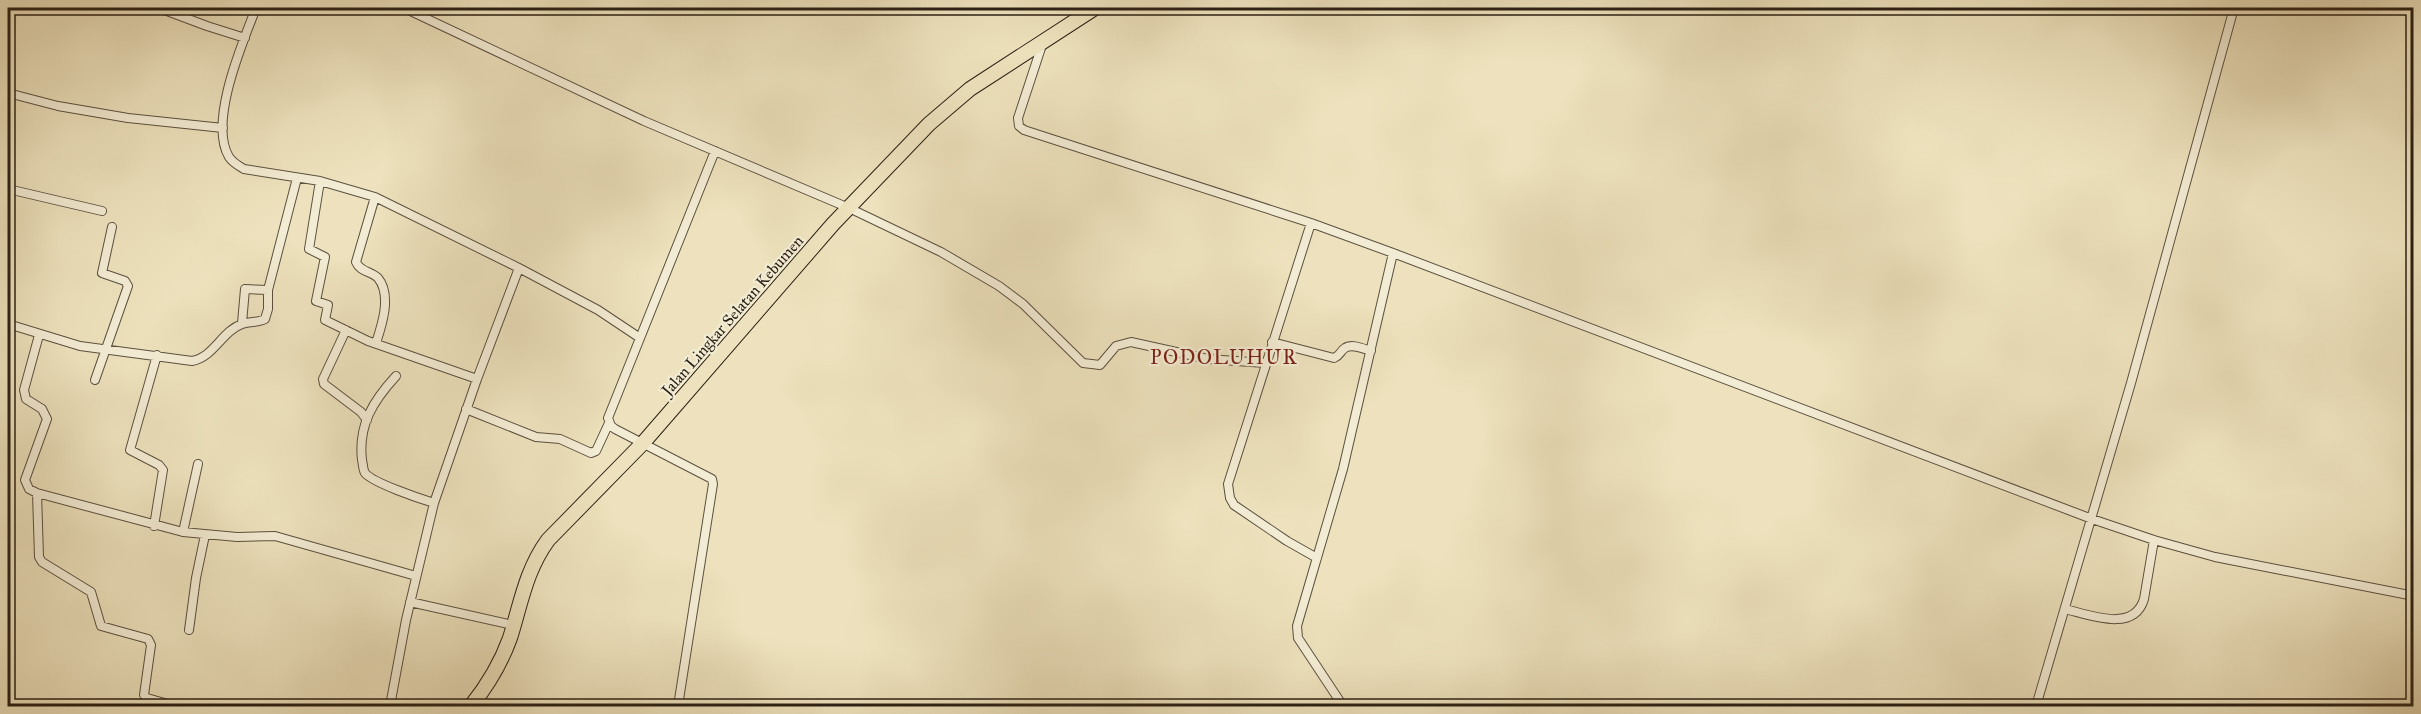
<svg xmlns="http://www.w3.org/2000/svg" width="2421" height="714" viewBox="0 0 2421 714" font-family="'IM FELL Great Primer',serif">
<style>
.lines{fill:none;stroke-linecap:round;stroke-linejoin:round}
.minor-casing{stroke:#5c503f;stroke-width:10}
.trunk-casing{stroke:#2b2015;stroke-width:16}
.minor{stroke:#f3ecd4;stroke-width:8}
.trunk{stroke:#ede2bd;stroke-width:14}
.labels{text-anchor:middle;stroke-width:4.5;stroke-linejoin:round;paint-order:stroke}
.street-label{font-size:16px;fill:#2b2015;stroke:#f3ecd4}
.quarter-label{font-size:20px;letter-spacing:1.5px;fill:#7a1f14;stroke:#f3ecd4}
</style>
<rect width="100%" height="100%" fill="#ede2bd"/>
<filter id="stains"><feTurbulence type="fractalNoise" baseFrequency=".00333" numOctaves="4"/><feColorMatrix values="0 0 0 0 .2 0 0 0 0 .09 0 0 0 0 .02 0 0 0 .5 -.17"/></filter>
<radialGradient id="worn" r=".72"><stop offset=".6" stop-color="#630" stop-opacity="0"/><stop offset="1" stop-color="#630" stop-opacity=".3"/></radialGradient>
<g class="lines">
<defs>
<path id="minor" d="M 159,8 L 207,26 L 245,38
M 256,8 C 243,42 208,122 229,157 C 233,163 239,166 244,169 L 320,181 L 375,197 L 519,268 L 477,379 L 434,503 L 406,620 L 390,706
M 404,8 L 644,121 L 849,208 L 941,252 L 999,286 L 1023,304 L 1083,363 L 1100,365 L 1116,346 L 1131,342 L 1208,359 L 1265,363
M 1043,42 L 1018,118 L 1019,126 L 1024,130 L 1311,223 L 1393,253 L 2092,519 L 2154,540 L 2215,557 L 2414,596
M 8,93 L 58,106 L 128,118 L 223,128
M 320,181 L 309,249 L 325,257 L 316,301 L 328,305 L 325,320 L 368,341 L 477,379
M 8,189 L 102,211
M 375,197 L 356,262 C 360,272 371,271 378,278 C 392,295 382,325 376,343
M 1311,223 L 1228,484 L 1230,498 L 1234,505 L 1287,541 L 1317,558
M 519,268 L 598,310 L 640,338
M 242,323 L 245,289 L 268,290 L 297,178
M 8,324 L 80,346 L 192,361 C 214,357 222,331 242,324 C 250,321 258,323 265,319 L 268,309 L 268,290
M 346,330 L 323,379 L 324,384 L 361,412 L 367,420
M 39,335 L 24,390 L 26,399 L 42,409 L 47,419 L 25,480 L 29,489 L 37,493 L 39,557 L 42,562 L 91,592 L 101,626 L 148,639 L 151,645 L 144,695 L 147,698 L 175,706
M 1272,342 L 1334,358 C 1341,355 1340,351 1345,348 C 1352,343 1364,349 1371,351
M 396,376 C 373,401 358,425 362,460 C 363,464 363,470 365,473 C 373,483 421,499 434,503
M 95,380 L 128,286 L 125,281 L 102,273 L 112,227
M 466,409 L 536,437 L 560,439 L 591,453 L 596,451 L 609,423
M 37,493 L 183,532 L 237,537 L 275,536 L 416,576
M 154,526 L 163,470 L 159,465 L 130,450 L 157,355
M 183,532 L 198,464
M 2414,575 L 2411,589 L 2414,595
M 410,602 L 513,625
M 2065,609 C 2090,615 2134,633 2144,599 L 2154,540
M 189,630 L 196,578 L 205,535
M 678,706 L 713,484 L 712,479 L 615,429 L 611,426 L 608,418 L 715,151
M 1343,706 L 1298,638 L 1297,626 L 1343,469 L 1393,253
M 2036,706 L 2131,383 L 2234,8"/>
<path id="trunk" d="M 471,706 C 487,686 501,663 510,638 C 521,603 526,570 548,540 L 643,443 L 833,224 L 929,124 L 970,89 L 1095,8"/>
</defs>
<use href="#minor" class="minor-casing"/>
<use href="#trunk" class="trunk-casing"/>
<use href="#minor" class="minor"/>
<use href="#trunk" class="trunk"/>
</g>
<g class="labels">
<g class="street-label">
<text transform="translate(732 315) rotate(-49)" y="6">Jalan Lingkar Selatan Kebumen</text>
</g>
<g class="quarter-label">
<text x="1224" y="364">PODOLUHUR</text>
</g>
</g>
<rect width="2421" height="714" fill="none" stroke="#ede2bd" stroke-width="30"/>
<rect x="9" y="9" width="2403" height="696" fill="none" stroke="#2b2015" stroke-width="3"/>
<rect x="15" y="15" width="2391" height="684" fill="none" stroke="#2b2015" stroke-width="1.5"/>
<rect width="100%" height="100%" filter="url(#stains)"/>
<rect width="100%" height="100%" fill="url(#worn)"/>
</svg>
